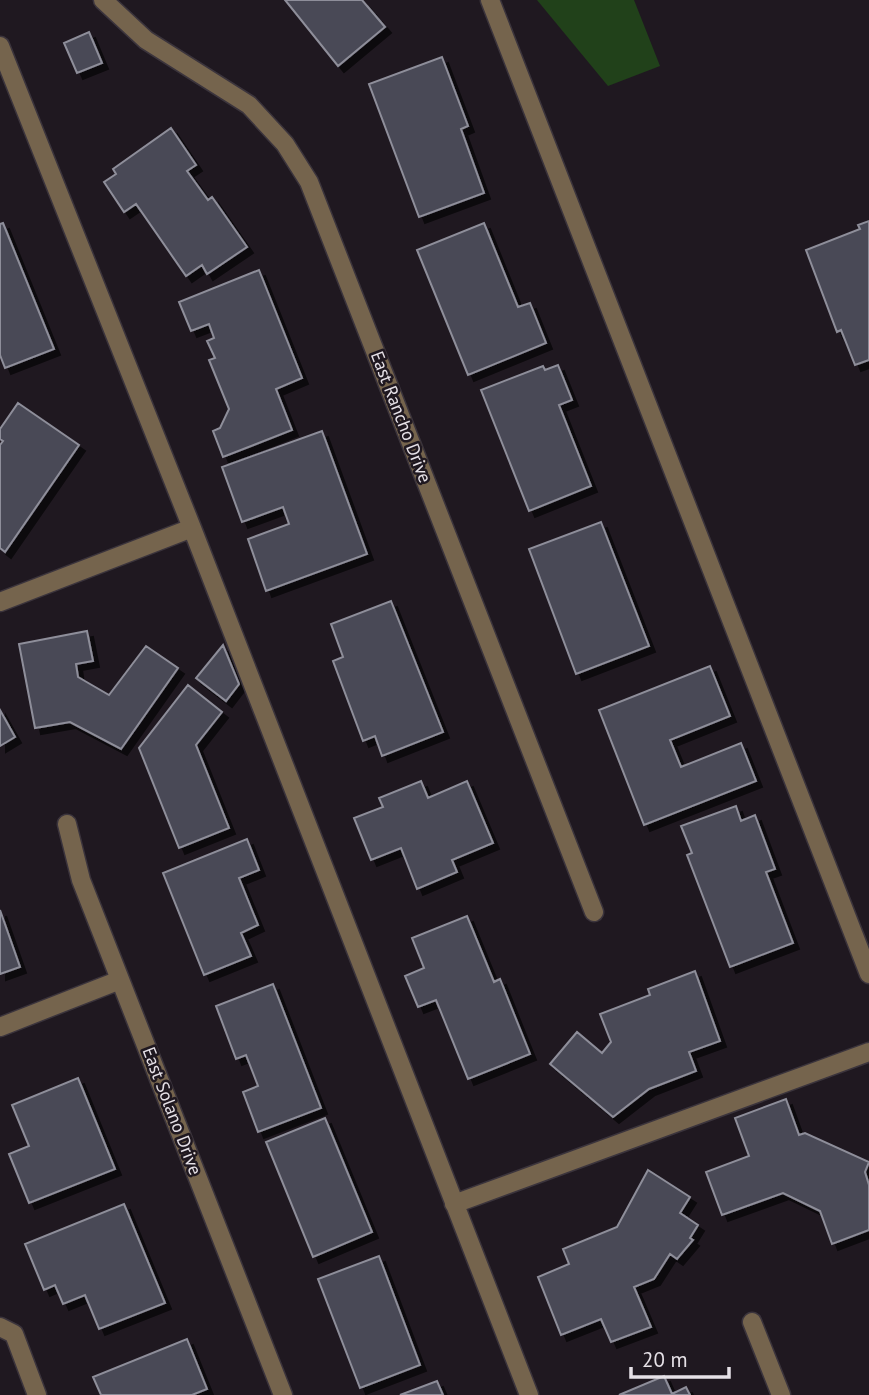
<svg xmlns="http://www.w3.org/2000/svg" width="869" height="1395" viewBox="0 0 869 1395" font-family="'PT Sans',sans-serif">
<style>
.green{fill:#21411a}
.building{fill:#4a4a56;stroke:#8e8e9a;stroke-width:2;filter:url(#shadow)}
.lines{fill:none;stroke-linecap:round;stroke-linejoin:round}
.minor-casing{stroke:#3b343c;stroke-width:21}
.minor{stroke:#75644d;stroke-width:18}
.labels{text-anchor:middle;stroke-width:5;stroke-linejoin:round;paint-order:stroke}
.street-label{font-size:18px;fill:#e6e1e7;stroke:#1f1820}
</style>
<defs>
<filter id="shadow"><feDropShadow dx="6" dy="6" stdDeviation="0" flood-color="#0009"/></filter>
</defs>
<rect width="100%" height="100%" fill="#1f1820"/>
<path class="green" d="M 537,0 L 634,0 L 660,66 L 608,86 Z"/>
<path class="building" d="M 285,0 L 362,0 L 385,27 L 338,66 Z
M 89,32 L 102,63 L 77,73 L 64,43 Z
M 442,57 L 468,126 L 461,129 L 484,193 L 419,217 L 369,84 Z
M 171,128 L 196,165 L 187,171 L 208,200 L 212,197 L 247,247 L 207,274 L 202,265 L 186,276 L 136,204 L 124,212 L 104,182 L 116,174 L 113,169 Z
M 869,221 L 869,360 L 855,365 L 841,330 L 837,332 L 806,250 L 860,229 L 858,225 Z
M 3,223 L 54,349 L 5,368 L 0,355 L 0,224 Z
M 484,223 L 518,307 L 530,303 L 546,343 L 468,375 L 417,250 Z
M 259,270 L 302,378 L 276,389 L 292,430 L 223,457 L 213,431 L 220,428 L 229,409 L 209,360 L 215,358 L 207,341 L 214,338 L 209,324 L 191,331 L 179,302 Z
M 558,365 L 572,400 L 559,405 L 591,486 L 529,511 L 481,390 L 543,366 L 545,370 Z
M 18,403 L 79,445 L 5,552 L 0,548 L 0,445 L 3,441 L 0,439 L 0,429 Z
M 322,431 L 367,554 L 266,591 L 248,539 L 289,524 L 283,507 L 242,522 L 222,467 Z
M 601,522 L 649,646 L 576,674 L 529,549 Z
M 391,601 L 443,732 L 382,756 L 375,736 L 363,741 L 333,661 L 343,657 L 331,624 Z
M 87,631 L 93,661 L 76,664 L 78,677 L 109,695 L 146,646 L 178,668 L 121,749 L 70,722 L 35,728 L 19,644 Z
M 223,645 L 239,684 L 226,701 L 196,678 Z
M 710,666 L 730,716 L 670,740 L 681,767 L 741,743 L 756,781 L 644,825 L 599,710 Z
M 188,685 L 222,712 L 196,745 L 229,828 L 179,848 L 139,748 Z
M 0,710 L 15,737 L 0,746 Z
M 421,781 L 428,798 L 467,781 L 493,843 L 452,860 L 457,872 L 417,889 L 401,848 L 371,860 L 354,818 L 383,807 L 379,798 Z
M 736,806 L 741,821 L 755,815 L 775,869 L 766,872 L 793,943 L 730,967 L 687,855 L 692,853 L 681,826 Z
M 247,839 L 259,870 L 239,878 L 258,925 L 241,933 L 251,956 L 204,975 L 163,873 Z
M 0,910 L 20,967 L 0,974 Z
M 467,916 L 494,982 L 500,979 L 530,1054 L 468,1079 L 436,1000 L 418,1007 L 405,976 L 424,968 L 412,938 Z
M 695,971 L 720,1041 L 689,1052 L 696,1071 L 649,1089 L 613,1117 L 550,1064 L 577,1032 L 602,1053 L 611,1042 L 600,1014 L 650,995 L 648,989 Z
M 273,984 L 321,1108 L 258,1132 L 243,1092 L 258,1086 L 246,1055 L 236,1059 L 216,1006 Z
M 78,1078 L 115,1169 L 29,1203 L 9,1154 L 29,1146 L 12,1105 Z
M 786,1099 L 799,1135 L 805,1133 L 869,1162 L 865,1172 L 869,1185 L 869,1230 L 832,1244 L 820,1211 L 783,1193 L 722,1215 L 706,1172 L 749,1156 L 735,1118 Z
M 325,1118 L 372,1232 L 313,1257 L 266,1142 Z
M 648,1170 L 690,1197 L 680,1213 L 698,1225 L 690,1238 L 693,1240 L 677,1259 L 670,1254 L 654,1279 L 634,1287 L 651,1327 L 611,1342 L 601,1319 L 561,1335 L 538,1277 L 569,1264 L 563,1249 L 617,1227 Z
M 124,1204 L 165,1303 L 99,1329 L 85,1295 L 63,1304 L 55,1285 L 44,1290 L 25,1244 Z
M 379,1256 L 420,1365 L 360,1388 L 318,1279 Z
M 187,1339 L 207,1389 L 192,1395 L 101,1395 L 93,1377 Z
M 664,1376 L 672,1394 L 686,1387 L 690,1395 L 619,1395 Z
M 437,1381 L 443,1395 L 400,1395 Z"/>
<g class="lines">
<defs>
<path id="minor" d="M 103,0 L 146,40 L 249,105 L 285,144 L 309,182 L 594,912
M 490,0 L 869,974
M 0,46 L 192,528 L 529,1395
M 0,602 L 192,528
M 67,824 L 81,880 L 283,1395
M 0,1027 L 120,980
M 454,1204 L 869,1052
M 752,1322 L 781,1395
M 0,1327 L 14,1334 L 37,1395"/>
</defs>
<use href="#minor" class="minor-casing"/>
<use href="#minor" class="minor"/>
</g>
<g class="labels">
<g class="street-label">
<text transform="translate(401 417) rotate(69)" y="6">East Rancho Drive</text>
<text transform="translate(172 1111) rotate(69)" y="6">East Solano Drive</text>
</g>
</g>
<path d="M631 1367v10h98v-10" fill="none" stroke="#e6e1e7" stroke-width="3.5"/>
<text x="642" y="1367" font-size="21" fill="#e6e1e7" stroke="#1f1820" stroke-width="5" paint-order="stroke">20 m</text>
</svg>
